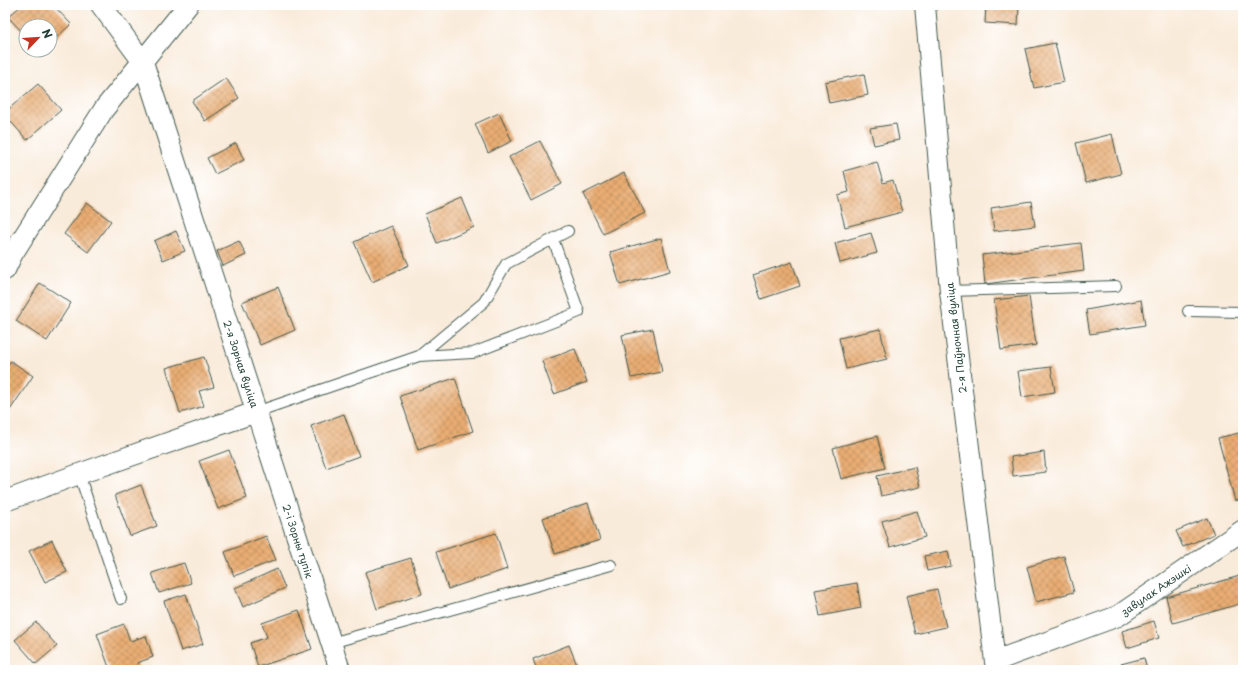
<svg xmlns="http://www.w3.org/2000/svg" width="1248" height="675" viewBox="0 0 1248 675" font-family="'Playpen Sans',sans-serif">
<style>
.building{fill:url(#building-cross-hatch)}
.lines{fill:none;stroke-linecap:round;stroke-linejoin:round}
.lane-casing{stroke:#40574d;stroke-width:12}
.street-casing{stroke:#40574d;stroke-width:22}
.lane{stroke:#fff;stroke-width:10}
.street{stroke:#fff;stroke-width:20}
.labels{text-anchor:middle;stroke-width:3;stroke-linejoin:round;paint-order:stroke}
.street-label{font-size:10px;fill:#1f3d34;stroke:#fff}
</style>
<defs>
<pattern id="building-cross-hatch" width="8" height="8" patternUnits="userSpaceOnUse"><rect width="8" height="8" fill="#eaad73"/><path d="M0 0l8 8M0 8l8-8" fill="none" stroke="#bd8e5f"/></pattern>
</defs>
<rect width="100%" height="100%" fill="#fff"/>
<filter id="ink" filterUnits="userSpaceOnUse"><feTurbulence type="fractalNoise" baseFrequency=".025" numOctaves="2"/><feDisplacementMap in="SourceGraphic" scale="8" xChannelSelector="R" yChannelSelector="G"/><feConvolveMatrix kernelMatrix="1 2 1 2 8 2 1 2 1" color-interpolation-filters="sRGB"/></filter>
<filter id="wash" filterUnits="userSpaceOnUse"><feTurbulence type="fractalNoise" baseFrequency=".012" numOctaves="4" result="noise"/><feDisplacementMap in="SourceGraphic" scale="16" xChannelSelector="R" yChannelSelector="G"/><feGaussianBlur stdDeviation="0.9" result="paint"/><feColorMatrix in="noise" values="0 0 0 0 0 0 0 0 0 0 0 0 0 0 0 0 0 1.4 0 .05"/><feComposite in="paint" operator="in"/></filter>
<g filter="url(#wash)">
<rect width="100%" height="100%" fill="#f9ebda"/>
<g id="blocks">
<path class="building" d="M 22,5 L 53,5 L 71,24 L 50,44 L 50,26 L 26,26 L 26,36 L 8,17 Z
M 986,5 L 1019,5 L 1018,25 L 985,23 Z
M 1055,43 L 1064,82 L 1034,88 L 1025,49 Z
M 864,74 L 868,95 L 829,103 L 825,82 Z
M 226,78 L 239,98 L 205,121 L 192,101 Z
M 38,84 L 61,110 L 27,140 L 5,115 L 5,112 Z
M 499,113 L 512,141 L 488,153 L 475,124 Z
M 896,124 L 899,140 L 874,145 L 870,128 Z
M 1112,134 L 1121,174 L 1086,183 L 1076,143 Z
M 540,141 L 562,184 L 531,200 L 509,157 Z
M 236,143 L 244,160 L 215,174 L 207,158 Z
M 877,162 L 883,183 L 893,180 L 902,212 L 845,227 L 837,195 L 849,192 L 844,171 Z
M 624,173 L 645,213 L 603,234 L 583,194 Z
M 462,198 L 474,227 L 437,243 L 425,214 Z
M 1031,202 L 1035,226 L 994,231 L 991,208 Z
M 87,203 L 111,221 L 88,252 L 64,234 Z
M 391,226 L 409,265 L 372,282 L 354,242 Z
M 176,231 L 185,251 L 163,260 L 154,241 Z
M 871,233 L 877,253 L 840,263 L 835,243 Z
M 661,238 L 670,271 L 620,285 L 610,252 Z
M 239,241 L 246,255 L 223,266 L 217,251 Z
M 1081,243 L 1084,271 L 985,284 L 982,255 Z
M 792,262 L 800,286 L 761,299 L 753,275 Z
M 40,283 L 71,303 L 47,341 L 16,321 Z
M 278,287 L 295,330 L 260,345 L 242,302 Z
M 1029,296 L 1036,345 L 1001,350 L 994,300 Z
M 1141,300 L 1145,325 L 1090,334 L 1086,310 Z
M 653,329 L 662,372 L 631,378 L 622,335 Z
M 880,329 L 887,359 L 846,369 L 839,338 Z
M 575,349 L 587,382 L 554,394 L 542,361 Z
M 204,357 L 214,387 L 199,391 L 204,406 L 180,413 L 166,368 Z
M 11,361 L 33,376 L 10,410 L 5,407 L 5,369 Z
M 1051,367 L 1055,392 L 1022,397 L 1018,371 Z
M 455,378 L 473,431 L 418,450 L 400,396 Z
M 344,414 L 359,456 L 326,468 L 311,426 Z
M 1243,432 L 1243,499 L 1235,501 L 1218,438 Z
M 877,436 L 885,468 L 841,479 L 833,448 Z
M 229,450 L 247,498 L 218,509 L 199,461 Z
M 1044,452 L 1046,472 L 1013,476 L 1011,457 Z
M 915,467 L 920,487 L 881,496 L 877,476 Z
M 141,485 L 157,526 L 130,536 L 115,495 Z
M 588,503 L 600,540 L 555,554 L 543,518 Z
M 917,511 L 925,537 L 890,547 L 882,521 Z
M 1207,518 L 1214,534 L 1183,547 L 1176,531 Z
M 496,533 L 507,569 L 448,589 L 436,552 Z
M 266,536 L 276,560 L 234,576 L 225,552 Z
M 52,540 L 67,572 L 45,582 L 29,551 Z
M 948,551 L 951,566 L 927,571 L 924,556 Z
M 1064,556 L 1074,592 L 1036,602 L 1027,567 Z
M 411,558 L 422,594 L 377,609 L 365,572 Z
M 184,563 L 191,583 L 159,593 L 152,573 Z
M 277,569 L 285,588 L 243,607 L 235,588 Z
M 1243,575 L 1243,603 L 1173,623 L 1166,597 Z
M 857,583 L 861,608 L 820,616 L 815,590 Z
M 937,589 L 946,627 L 915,634 L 906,596 Z
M 186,594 L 203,644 L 181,651 L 164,601 Z
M 299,610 L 312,649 L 258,667 L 250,643 L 267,637 L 262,623 Z
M 1154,621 L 1159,638 L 1127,648 L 1122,631 Z
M 36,622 L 57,646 L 36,664 L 15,640 Z
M 124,624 L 130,641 L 146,636 L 153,657 L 137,663 L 139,669 L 137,670 L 110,670 L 97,634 Z
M 569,645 L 579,670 L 537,670 L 533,659 Z
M 1144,658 L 1147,670 L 1122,670 L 1121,664 Z"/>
</g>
</g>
<g filter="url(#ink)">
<use href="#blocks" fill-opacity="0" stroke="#40574d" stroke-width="1"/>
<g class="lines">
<defs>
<path id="lane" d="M 950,291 L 1116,286
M 1188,311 L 1243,312
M 419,356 L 473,353 L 579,312 L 553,239
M 256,412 L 419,356 L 484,302 L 506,264 L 568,231
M 79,474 L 121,599
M 331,643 L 611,565"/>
<path id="street" d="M 101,5 L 143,62 L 340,670
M 925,5 L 950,291 L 996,670
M 5,270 L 12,255 L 104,109 L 188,5
M 5,501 L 79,474 L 256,412
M 995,661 L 1118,616 L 1243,530"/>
</defs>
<use href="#lane" class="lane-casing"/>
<use href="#street" class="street-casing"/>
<use href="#lane" class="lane"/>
<use href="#street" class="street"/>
</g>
</g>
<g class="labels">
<g class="street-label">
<text transform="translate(956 338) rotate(-97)" y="4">2-я Паўночная вуліца</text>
<text transform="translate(241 364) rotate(72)" y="4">2-я Зорная вуліца</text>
<text transform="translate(298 541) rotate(72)" y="4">2-і Зорны тупік</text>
<text transform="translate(1156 590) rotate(-34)" y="4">завулак Ажэшкі</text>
</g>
</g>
<rect width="1248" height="675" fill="none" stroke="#fff" stroke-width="20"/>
<g transform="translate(38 38) rotate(65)"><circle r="19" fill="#ffffff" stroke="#a5b1ae"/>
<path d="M0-3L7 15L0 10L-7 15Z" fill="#c8321e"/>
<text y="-6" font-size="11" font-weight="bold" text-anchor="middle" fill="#1f3d34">N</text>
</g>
</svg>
